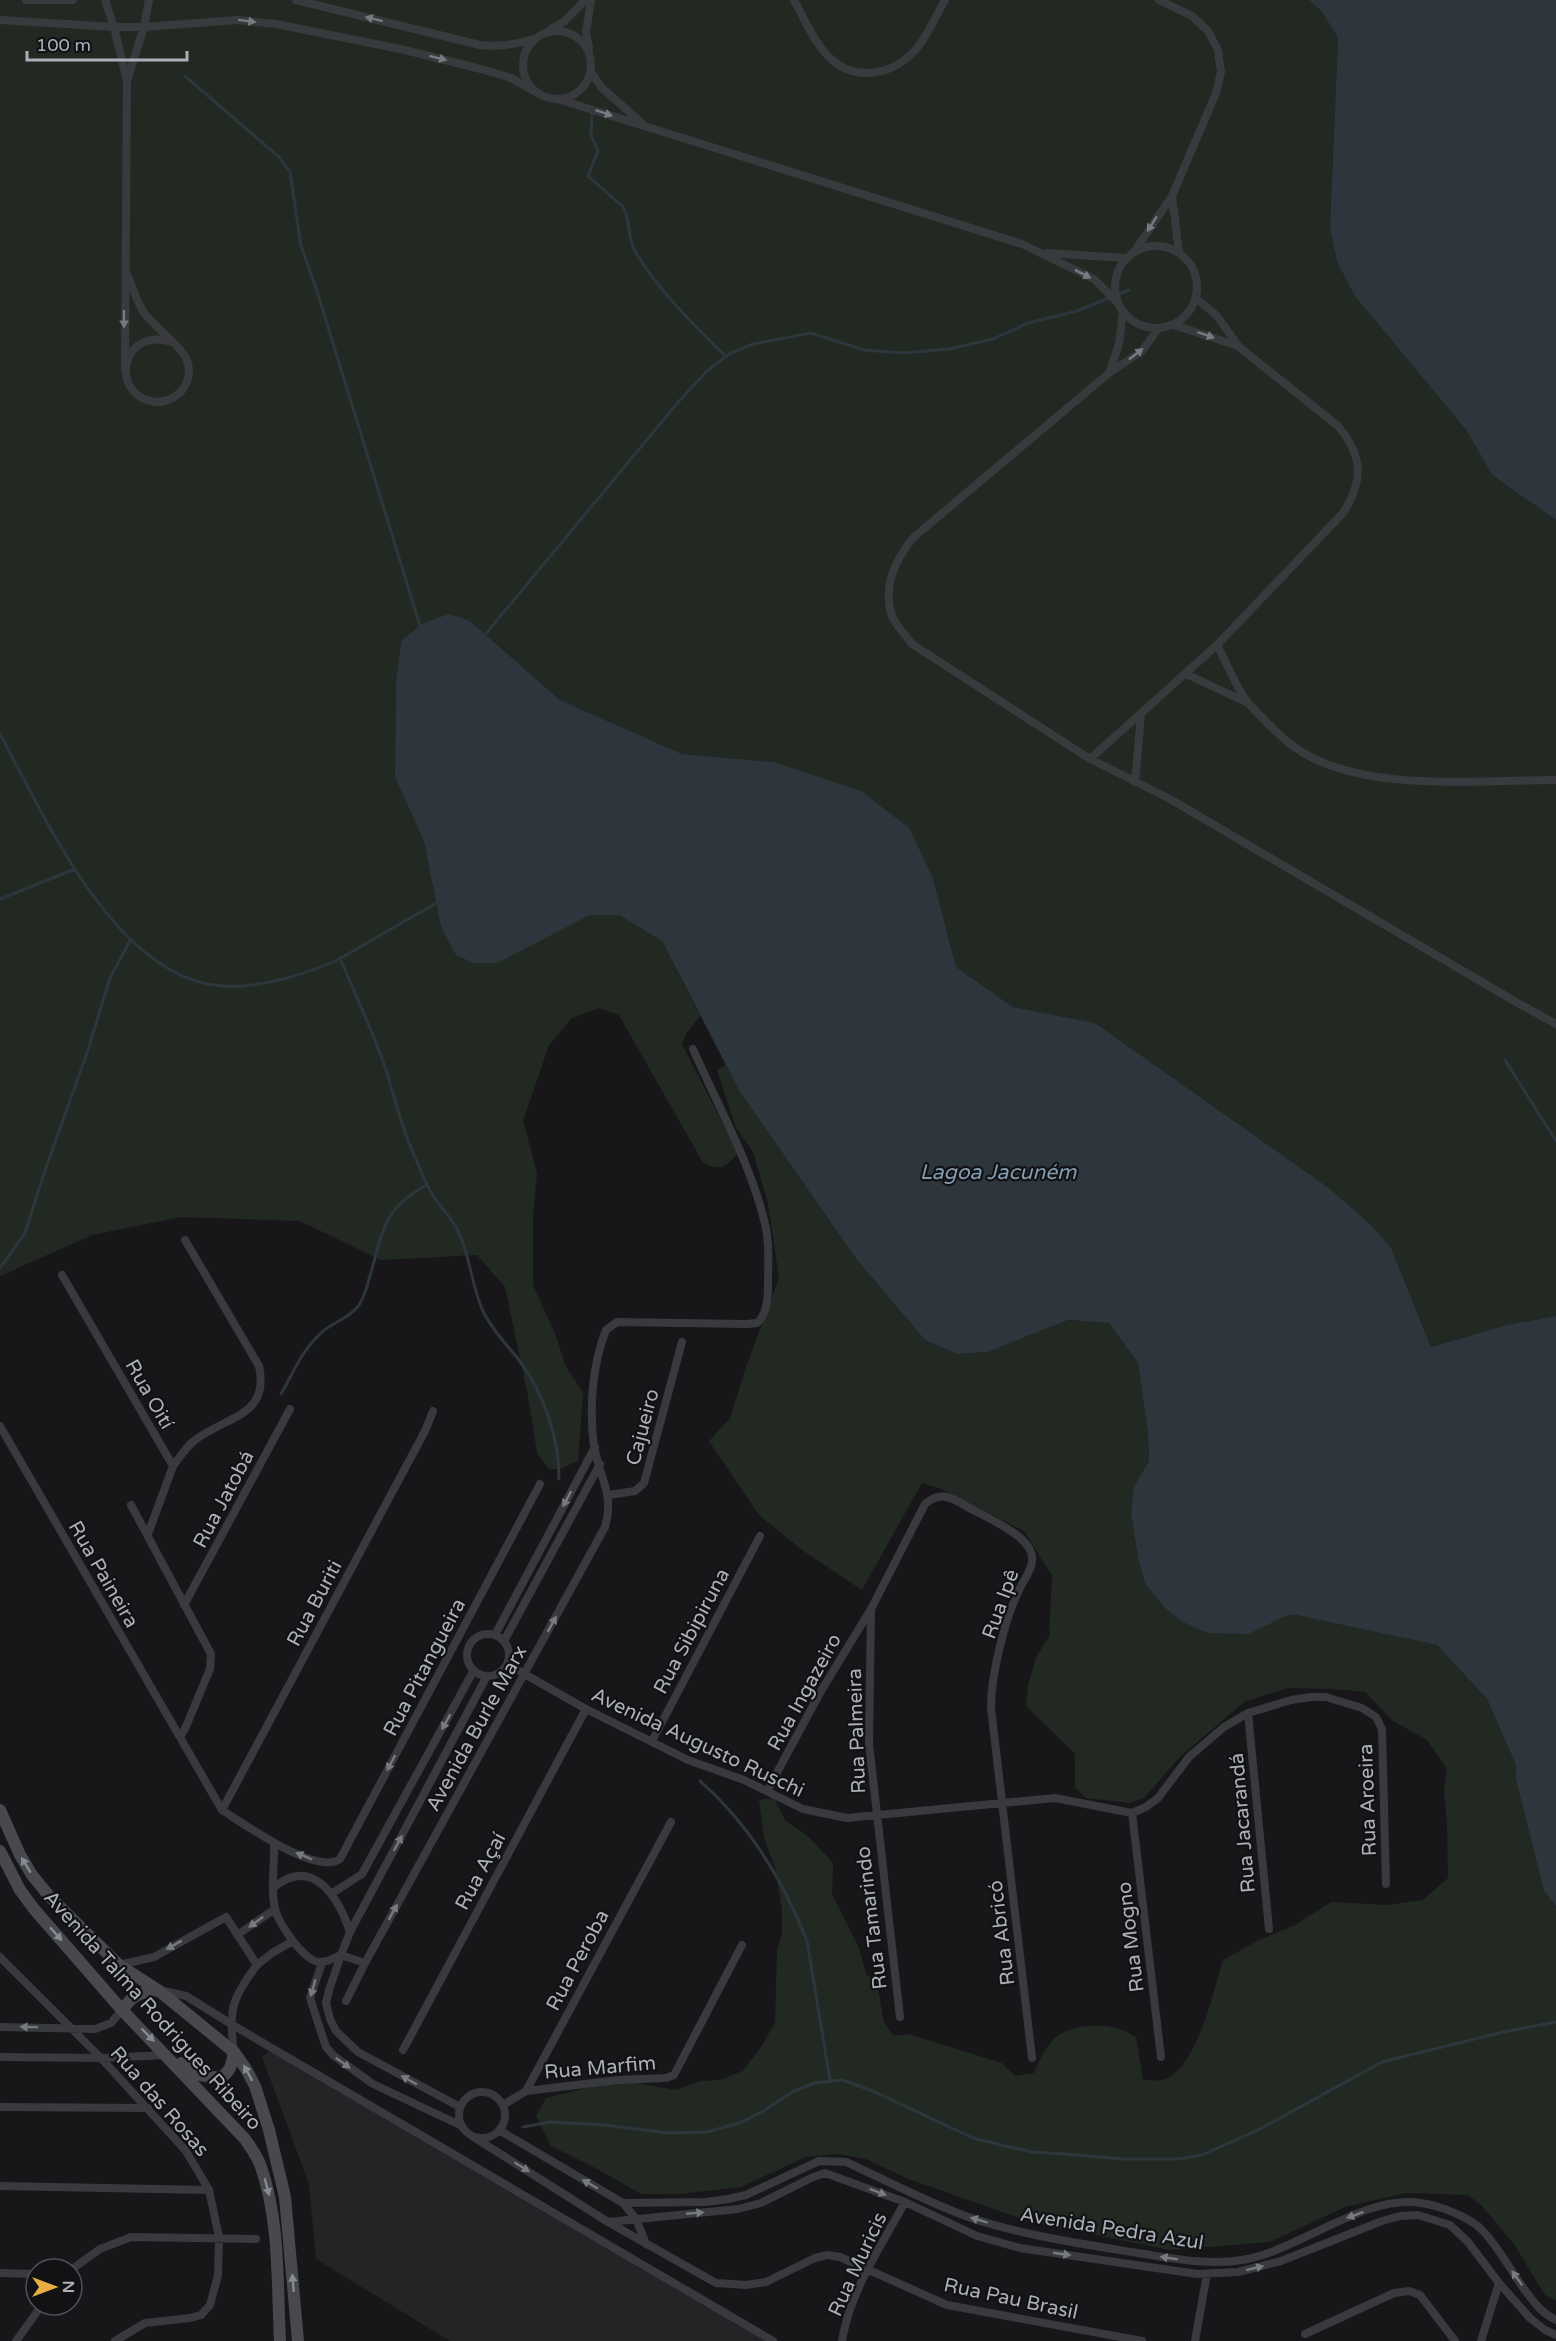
<svg xmlns="http://www.w3.org/2000/svg" width="1556" height="2341" viewBox="0 0 1556 2341" font-family="'Varela Round',sans-serif">
<style>
.built{fill:#242426}
.green{fill:#222923}
.water{fill:#2e363d}
.lines{fill:none;stroke-linecap:round;stroke-linejoin:round}
.stream{stroke:#2e363d;stroke-width:3}
.minor{stroke:#393a3e;stroke-width:8}
.secondary{stroke:#47494e;stroke-width:12}
.oneway{fill:#777a81}
.oneway2{fill:#878b93}
.labels{text-anchor:middle;stroke-width:4.5;stroke-linejoin:round;paint-order:stroke}
.street-label{font-size:20px;fill:#aaafb8;stroke:#121214}
.water-label{font-size:21px;font-style:italic;fill:#849cb1;stroke:#121214}
</style>
<rect width="100%" height="100%" fill="#171719"/>
<path class="built" d="M 271,2050 L 767,2341 L 450,2341 L 316,2259 L 309,2184 L 262,2057 Z"/>
<path class="green" d="M 0,0 L 1309,0 L 1322,12 L 1338,38 L 1330,228 L 1337,262 L 1354,295 L 1467,431 L 1492,475 L 1556,520 L 1556,1316 L 1507,1325 L 1431,1347 L 1391,1248 L 1329,1188 L 1095,1023 L 1013,1007 L 956,967 L 933,878 L 773,762 L 682,754 L 560,700 L 470,621 L 401,641 L 396,681 L 395,777 L 424,842 L 441,927 L 498,963 L 590,915 L 619,915 L 662,941 L 700,1016 L 686,1034 L 682,1044 L 738,1153 C 727,1167 718,1173 702,1161 L 619,1015 L 599,1008 L 572,1018 L 549,1045 L 523,1121 L 537,1173 L 533,1215 L 533,1285 L 556,1336 L 565,1365 L 583,1393 L 578,1461 L 560,1469 L 549,1469 L 537,1453 L 528,1396 L 505,1287 L 477,1255 L 381,1260 L 300,1221 L 181,1217 L 92,1235 L 0,1276 Z
M 726,1065 L 740,1092 L 857,1260 L 925,1340 L 957,1354 L 988,1352 L 1068,1320 L 1109,1323 L 1138,1363 L 1148,1433 L 1149,1461 L 1134,1486 L 1131,1513 L 1138,1558 L 1145,1583 L 1233,1633 L 1249,1634 L 1288,1615 L 1296,1615 L 1437,1645 L 1487,1699 L 1516,1765 L 1516,1780 L 1544,1891 L 1556,1906 L 1556,2301 L 1545,2295 L 1514,2244 L 1481,2205 L 1468,2195 L 1405,2193 L 1345,2207 L 1270,2242 L 1170,2250 L 1027,2221 L 906,2178 L 866,2159 L 838,2154 L 806,2157 L 741,2187 L 679,2194 L 641,2194 L 599,2170 L 551,2146 L 536,2116 L 546,2098 L 619,2080 L 676,2090 L 700,2081 L 720,2080 L 743,2071 L 763,2044 L 775,2022 L 777,1952 L 782,1933 L 782,1908 L 775,1867 L 764,1838 L 759,1800 L 774,1798 L 785,1820 L 809,1837 L 833,1863 L 832,1894 L 859,1948 L 866,1974 L 877,1982 L 884,2023 L 894,2036 L 908,2034 L 1002,2063 L 1015,2076 L 1034,2073 C 1039,2062 1046,2045 1056,2037 C 1077,2021 1117,2022 1136,2038 L 1143,2080 C 1149,2080 1156,2081 1162,2080 C 1196,2072 1214,1990 1223,1960 L 1259,1940 L 1295,1925 L 1331,1902 L 1387,1905 L 1423,1900 L 1448,1878 L 1447,1824 L 1444,1791 L 1447,1769 L 1427,1740 L 1393,1721 L 1365,1692 L 1334,1689 L 1288,1688 L 1244,1702 L 1180,1757 L 1144,1798 L 1129,1803 L 1086,1798 L 1075,1788 L 1075,1754 L 1026,1706 L 1028,1686 L 1036,1657 L 1049,1637 L 1052,1576 L 1024,1531 L 941,1489 L 922,1483 L 862,1590 L 802,1550 L 759,1515 L 709,1441 L 730,1418 L 745,1370 L 779,1278 L 768,1203 L 753,1152 L 736,1128 L 717,1070 Z"/>
<path class="water" d="M 1309,0 L 1556,0 L 1556,520 L 1492,475 L 1467,431 L 1354,295 L 1337,262 L 1330,228 L 1338,38 L 1322,12 Z
M 449,614 L 470,621 L 560,700 L 682,754 L 773,762 L 861,791 L 909,828 L 933,878 L 956,967 L 1013,1007 L 1095,1023 L 1329,1188 L 1371,1225 L 1391,1248 L 1431,1347 L 1507,1325 L 1556,1316 L 1556,1906 L 1544,1891 L 1516,1780 L 1516,1765 L 1487,1699 L 1437,1645 L 1296,1615 L 1288,1615 L 1249,1634 L 1208,1633 L 1181,1621 L 1165,1608 L 1145,1583 L 1138,1558 L 1131,1513 L 1134,1486 L 1149,1461 L 1148,1433 L 1138,1363 L 1109,1323 L 1068,1320 L 988,1352 L 957,1354 L 925,1340 L 857,1260 L 740,1092 L 662,941 L 619,915 L 590,915 L 498,963 L 474,963 L 456,955 L 441,927 L 424,842 L 395,777 L 396,681 L 401,641 L 424,623 Z"/>
<g class="lines">
<path class="stream" d="M 185,76 L 279,157 L 290,172 L 301,246 L 316,288 L 421,629
M 592,112 L 591,135 L 598,151 L 588,176 L 623,207 C 631,221 627,238 635,251 C 657,290 695,325 726,357
M 484,636 L 680,400 L 707,371 L 729,354 L 753,344 L 811,333 L 864,350 L 903,353 L 949,349 L 993,339 L 1028,323 L 1077,311 L 1129,290
M 0,734 C 44,815 112,971 214,985 C 249,991 301,976 333,962 C 345,957 357,948 369,942 C 392,928 416,915 440,901
M 0,899 L 75,869
M 340,958 C 355,994 372,1030 385,1067 C 395,1097 401,1128 415,1157 C 420,1169 425,1183 432,1194 C 440,1207 451,1217 458,1231 C 471,1257 471,1287 484,1313 C 493,1331 507,1345 519,1360 C 544,1394 559,1437 559,1479
M 1505,1060 L 1556,1141
M 0,1268 L 25,1233 L 43,1176 L 87,1053 L 110,978 L 131,939
M 281,1394 C 295,1370 301,1351 322,1332 C 333,1322 350,1318 359,1305 C 364,1297 367,1288 369,1279 C 383,1234 381,1209 427,1185
M 700,1781 C 749,1824 783,1880 807,1941 L 830,2080
M 523,2127 L 550,2122 L 604,2125 L 669,2133 L 707,2132 L 739,2123 L 760,2113 L 794,2091 L 815,2083 L 843,2080 L 875,2092 L 973,2138 L 1005,2146 L 1033,2152 L 1065,2154 L 1123,2159 L 1179,2159 L 1202,2155 L 1258,2130 L 1382,2062 L 1503,2032 L 1556,2022"/>
<path class="minor" d="M 26,0 L 73,0
M 105,0 L 114,27 L 127,81 L 125,369
M 296,0 L 480,45 C 499,47 515,45 534,39
M 794,0 C 805,20 814,43 831,59 C 858,83 895,74 917,48 C 928,34 936,16 945,0
M 0,20 L 114,27 L 144,27 L 237,20 L 276,24 L 405,50 L 481,69 L 511,78 L 534,91
M 551,29 L 565,21 L 585,0
M523 65a34 34 0 1 1 68 0a34 34 0 1 1-68 0Z
M 589,48 L 586,32 L 591,0
M 591,72 L 602,88 L 644,125
M 127,81 L 144,27 L 149,0
M 561,100 L 1022,244 L 1094,279 L 1117,302
M 1172,196 L 1179,252
M1115 287a41 41 0 1 1 82 0a41 41 0 1 1-82 0Z
M 1134,252 L 1172,196 L 1216,93 L 1221,72 L 1218,50 L 1208,31 L 1192,16 L 1159,0
M 1047,253 L 1125,258
M 126,272 C 133,286 136,302 145,314 C 161,336 205,356 183,389 C 177,397 165,403 155,402 C 107,395 122,323 174,343
M 1174,325 L 1238,346
M 1158,329 L 1142,351 L 1109,373 L 914,537 C 896,558 882,587 892,616 C 896,626 906,635 912,644 L 1090,759 L 1170,799 L 1516,1002 L 1556,1024
M 1109,373 L 1119,344 L 1123,311
M 1217,645 C 1227,663 1237,691 1250,705 C 1263,719 1278,735 1293,746 C 1357,794 1480,780 1556,780
M 1186,674 L 1248,703
M 1090,759 L 1217,645 L 1343,513 C 1364,480 1363,456 1338,426 L 1239,347 L 1217,316 L 1196,298
M 1135,782 L 1141,715
M 62,1275 L 173,1466 L 148,1534
M 0,1426 L 222,1810 C 244,1824 317,1876 340,1859 L 540,1484
M 173,1466 C 180,1457 186,1447 195,1440 C 227,1416 270,1416 259,1366 L 185,1240
M 609,1495 L 635,1491 L 644,1483 L 682,1342
M 131,1505 L 211,1654 L 210,1669 L 185,1729 L 180,1737
M 184,1605 L 290,1409
M 871,1609 L 869,1744 L 900,2017
M467 1655a21 21 0 1 1 42 0a21 21 0 1 1-42 0Z
M 495,1635 L 595,1447
M 504,1641 L 600,1464
M 507,1664 L 586,1709 L 688,1760 L 744,1780 L 803,1809 L 847,1818 L 1055,1798 L 1132,1813 L 1146,1807 L 1158,1798 L 1189,1757 L 1224,1727 L 1248,1713 L 1291,1700 L 1311,1697 L 1326,1697 L 1362,1708 L 1376,1717 L 1382,1729 L 1386,1884
M 1248,1713 L 1269,1929
M 652,1741 L 760,1536
M 767,1791 L 821,1691 L 871,1609 L 925,1504 C 940,1491 951,1497 966,1506 C 983,1516 1022,1532 1030,1550 C 1037,1563 1026,1576 1020,1588 C 1005,1618 991,1674 991,1708 L 1032,2058
M 222,1810 L 425,1431 L 433,1411
M 1132,1813 L 1161,2057
M 274,1844 C 275,1864 270,1891 275,1909 C 279,1924 303,1960 319,1962 C 326,1963 334,1958 341,1955 L 350,1932 L 487,1676
M 273,1888 C 312,1855 338,1896 350,1932
M 331,1894 L 362,1874 L 474,1670
M 237,1935 L 275,1909
M 0,1957 L 101,2058 L 186,2151 L 209,2190 L 219,2237 L 218,2275 L 210,2305 L 201,2315 L 190,2318 L 145,2323 L 115,2341
M 322,1963 L 310,1998 L 326,2047 L 334,2056 L 373,2084 L 462,2126
M 365,1963 L 341,1955 L 329,1990 L 326,2003 L 330,2019 L 336,2031 L 358,2052 L 460,2107
M 119,1965 L 154,1957 L 226,1917 L 257,1965 C 232,1998 228,2010 234,2052
M 257,1965 L 272,1953 L 293,1941
M 160,1990 L 186,1996 L 236,2027 L 773,2341
M 346,2001 L 365,1963 L 605,1527 C 615,1495 599,1476 594,1446 C 589,1408 592,1366 606,1330 L 617,1322 L 747,1324 L 757,1323 C 767,1315 768,1297 768,1285 C 768,1263 770,1241 764,1220 C 750,1162 717,1104 693,1049
M 0,2027 L 95,2029 L 111,2023 L 122,2010
M 403,2050 L 586,1709
M 0,2057 L 101,2058 L 167,2055
M 526,2091 L 618,2080 L 666,2078 L 674,2075 L 742,1945
M459 2115a23 23 0 1 1 46 0a23 23 0 1 1-46 0Z
M 503,2105 L 526,2091 L 671,1822
M 0,2107 L 148,2108
M 499,2130 L 623,2203 L 636,2219 L 646,2244
M 472,2136 L 608,2222 L 738,2209 L 761,2203 L 813,2177 L 825,2173 L 905,2202 L 977,2236 L 1020,2248 L 1197,2274 L 1238,2272 L 1281,2261 L 1382,2221 L 1400,2216 L 1418,2215 L 1450,2225 L 1468,2242 L 1499,2283 L 1530,2318 L 1545,2330 L 1556,2335
M 0,2186 L 209,2190
M 623,2203 L 706,2202 L 728,2199 L 746,2195 L 819,2161 L 846,2162 C 888,2181 930,2204 974,2219 C 1027,2236 1083,2244 1138,2253 C 1171,2258 1208,2266 1242,2260 C 1299,2251 1363,2194 1421,2203 C 1438,2205 1470,2217 1482,2230 C 1498,2246 1511,2271 1524,2289 C 1534,2302 1541,2313 1556,2320
M 608,2222 L 716,2283 L 746,2285 L 766,2282 L 815,2258 L 827,2255 L 840,2257 L 947,2305 L 1142,2341
M 72,2269 L 100,2249 L 131,2237 L 256,2239
M 0,2273 L 36,2274
M 1305,2334 L 1394,2293 L 1409,2291 L 1420,2295 L 1455,2341
M 16,2341 L 42,2305
M 842,2341 C 850,2291 881,2246 905,2202
M 1195,2341 L 1207,2274
M 1481,2341 L 1499,2283"/>
<path class="secondary" d="M 0,1810 L 20,1855 L 32,1875 L 49,1896 L 119,1965 L 158,1990 L 234,2052 L 246,2069 L 255,2086 L 269,2130 L 285,2197 L 298,2341
M 0,1851 L 20,1890 L 34,1909 L 122,2010 L 245,2139 C 251,2148 258,2157 261,2167 C 280,2221 277,2284 280,2341
M 122,2010 C 133,1995 140,1992 158,1990
M 181,2063 L 200,2075 L 220,2078 C 231,2072 232,2063 234,2052"/>
</g>
<defs><path id="oneway-solid" d="M-6-.8H1V-3.2L6.5 0L1 3.2V.8H-6Z" transform="scale(1.5)"/></defs>
<g class="oneway">
<use href="#oneway-solid" transform="translate(374 19) rotate(-166)"/>
<use href="#oneway-solid" transform="translate(247 21) rotate(7)"/>
<use href="#oneway-solid" transform="translate(438 58) rotate(14)"/>
<use href="#oneway-solid" transform="translate(604 113) rotate(19)"/>
<use href="#oneway-solid" transform="translate(1152 224) rotate(122)"/>
<use href="#oneway-solid" transform="translate(1083 274) rotate(27)"/>
<use href="#oneway-solid" transform="translate(124 319) rotate(89)"/>
<use href="#oneway-solid" transform="translate(1206 335) rotate(19)"/>
<use href="#oneway-solid" transform="translate(1136 354) rotate(-38)"/>
<use href="#oneway-solid" transform="translate(567 1499) rotate(118)"/>
<use href="#oneway-solid" transform="translate(552 1624) rotate(-61)"/>
<use href="#oneway-solid" transform="translate(446 1722) rotate(119)"/>
<use href="#oneway-solid" transform="translate(391 1763) rotate(118)"/>
<use href="#oneway-solid" transform="translate(398 1843) rotate(-62)"/>
<use href="#oneway-solid" transform="translate(304 1856) rotate(-157)"/>
<use href="#oneway-solid" transform="translate(393 1912) rotate(-61)"/>
<use href="#oneway-solid" transform="translate(256 1922) rotate(144)"/>
<use href="#oneway-solid" transform="translate(174 1945) rotate(151)"/>
<use href="#oneway-solid" transform="translate(313 1988) rotate(106)"/>
<use href="#oneway-solid" transform="translate(29 2027) rotate(-179)"/>
<use href="#oneway-solid" transform="translate(343 2063) rotate(36)"/>
<use href="#oneway-solid" transform="translate(409 2080) rotate(-151)"/>
<use href="#oneway-solid" transform="translate(522 2167) rotate(32)"/>
<use href="#oneway-solid" transform="translate(590 2184) rotate(-150)"/>
<use href="#oneway-solid" transform="translate(878 2192) rotate(21)"/>
<use href="#oneway-solid" transform="translate(695 2213) rotate(-5)"/>
<use href="#oneway-solid" transform="translate(1355 2215) rotate(160)"/>
<use href="#oneway-solid" transform="translate(979 2220) rotate(-163)"/>
<use href="#oneway-solid" transform="translate(1062 2254) rotate(8)"/>
<use href="#oneway-solid" transform="translate(1169 2258) rotate(-171)"/>
<use href="#oneway-solid" transform="translate(1255 2268) rotate(-14)"/>
<use href="#oneway-solid" transform="translate(1517 2278) rotate(-125)"/>
</g>
<g class="oneway2">
<use href="#oneway-solid" transform="translate(26 1865) rotate(-121)"/>
<use href="#oneway-solid" transform="translate(56 1934) rotate(48)"/>
<use href="#oneway-solid" transform="translate(148 2035) rotate(45)"/>
<use href="#oneway-solid" transform="translate(248 2073) rotate(-119)"/>
<use href="#oneway-solid" transform="translate(267 2187) rotate(75)"/>
<use href="#oneway-solid" transform="translate(293 2283) rotate(-95)"/>
</g>
<g class="labels">
<g class="street-label">
<text transform="translate(150 1394) rotate(60)" y="7">Rua Oití</text>
<text transform="translate(642 1427) rotate(-75)" y="7">Cajueiro</text>
<text transform="translate(223 1499) rotate(-62)" y="7">Rua Jatobá</text>
<text transform="translate(104 1574) rotate(60)" y="7">Rua Paineira</text>
<text transform="translate(314 1603) rotate(-62)" y="7">Rua Buriti</text>
<text transform="translate(1000 1604) rotate(-70)" y="7">Rua Ipê</text>
<text transform="translate(691 1631) rotate(-62)" y="7">Rua Sibipiruna</text>
<text transform="translate(424 1667) rotate(-62)" y="7">Rua Pitangueira</text>
<text transform="translate(804 1692) rotate(-61)" y="7">Rua Ingazeiro</text>
<text transform="translate(476 1728) rotate(-61)" y="7">Avenida Burle Marx</text>
<text transform="translate(856 1731) rotate(-92)" y="7">Rua Palmeira</text>
<text transform="translate(698 1742) rotate(25)" y="7">Avenida Augusto Ruschi</text>
<text transform="translate(1367 1800) rotate(-92)" y="7">Rua Aroeira</text>
<text transform="translate(1242 1823) rotate(-95)" y="7">Rua Jacarandá</text>
<text transform="translate(480 1871) rotate(-62)" y="7">Rua Açaí</text>
<text transform="translate(871 1918) rotate(-97)" y="7">Rua Tamarindo</text>
<text transform="translate(1001 1933) rotate(-97)" y="7">Rua Abricó</text>
<text transform="translate(1130 1937) rotate(-97)" y="7">Rua Mogno</text>
<text transform="translate(577 1960) rotate(-62)" y="7">Rua Peroba</text>
<text transform="translate(153 2010) rotate(48)" y="7">Avenida Talma Rodrigues Ribeiro</text>
<text transform="translate(600 2067) rotate(-5)" y="7">Rua Marfim</text>
<text transform="translate(160 2101) rotate(49)" y="7">Rua das Rosas</text>
<text transform="translate(1112 2228) rotate(9)" y="7">Avenida Pedra Azul</text>
<text transform="translate(857 2264) rotate(-65)" y="7">Rua Muricis</text>
<text transform="translate(1011 2298) rotate(12)" y="7">Rua Pau Brasil</text>
</g>
<g class="water-label">
<text x="998" y="1179">Lagoa Jacuném</text>
</g>
</g>
<g transform="translate(54 2287) rotate(90)"><circle r="28" fill="#121214" stroke="#4f5156" stroke-width="1.5"/>
<path d="M0-4.5L10 22L0 15L-10 22Z" fill="#e7af42"/>
<text y="-9" font-size="16" font-weight="bold" text-anchor="middle" fill="#aaafb8">N</text>
</g>
<path d="M27 51v9h160v-9" fill="none" stroke="#aaafb8" stroke-width="3"/>
<text x="36" y="51" font-size="18" fill="#aaafb8" stroke="#121214" stroke-width="4.5" paint-order="stroke">100 m</text>
</svg>
